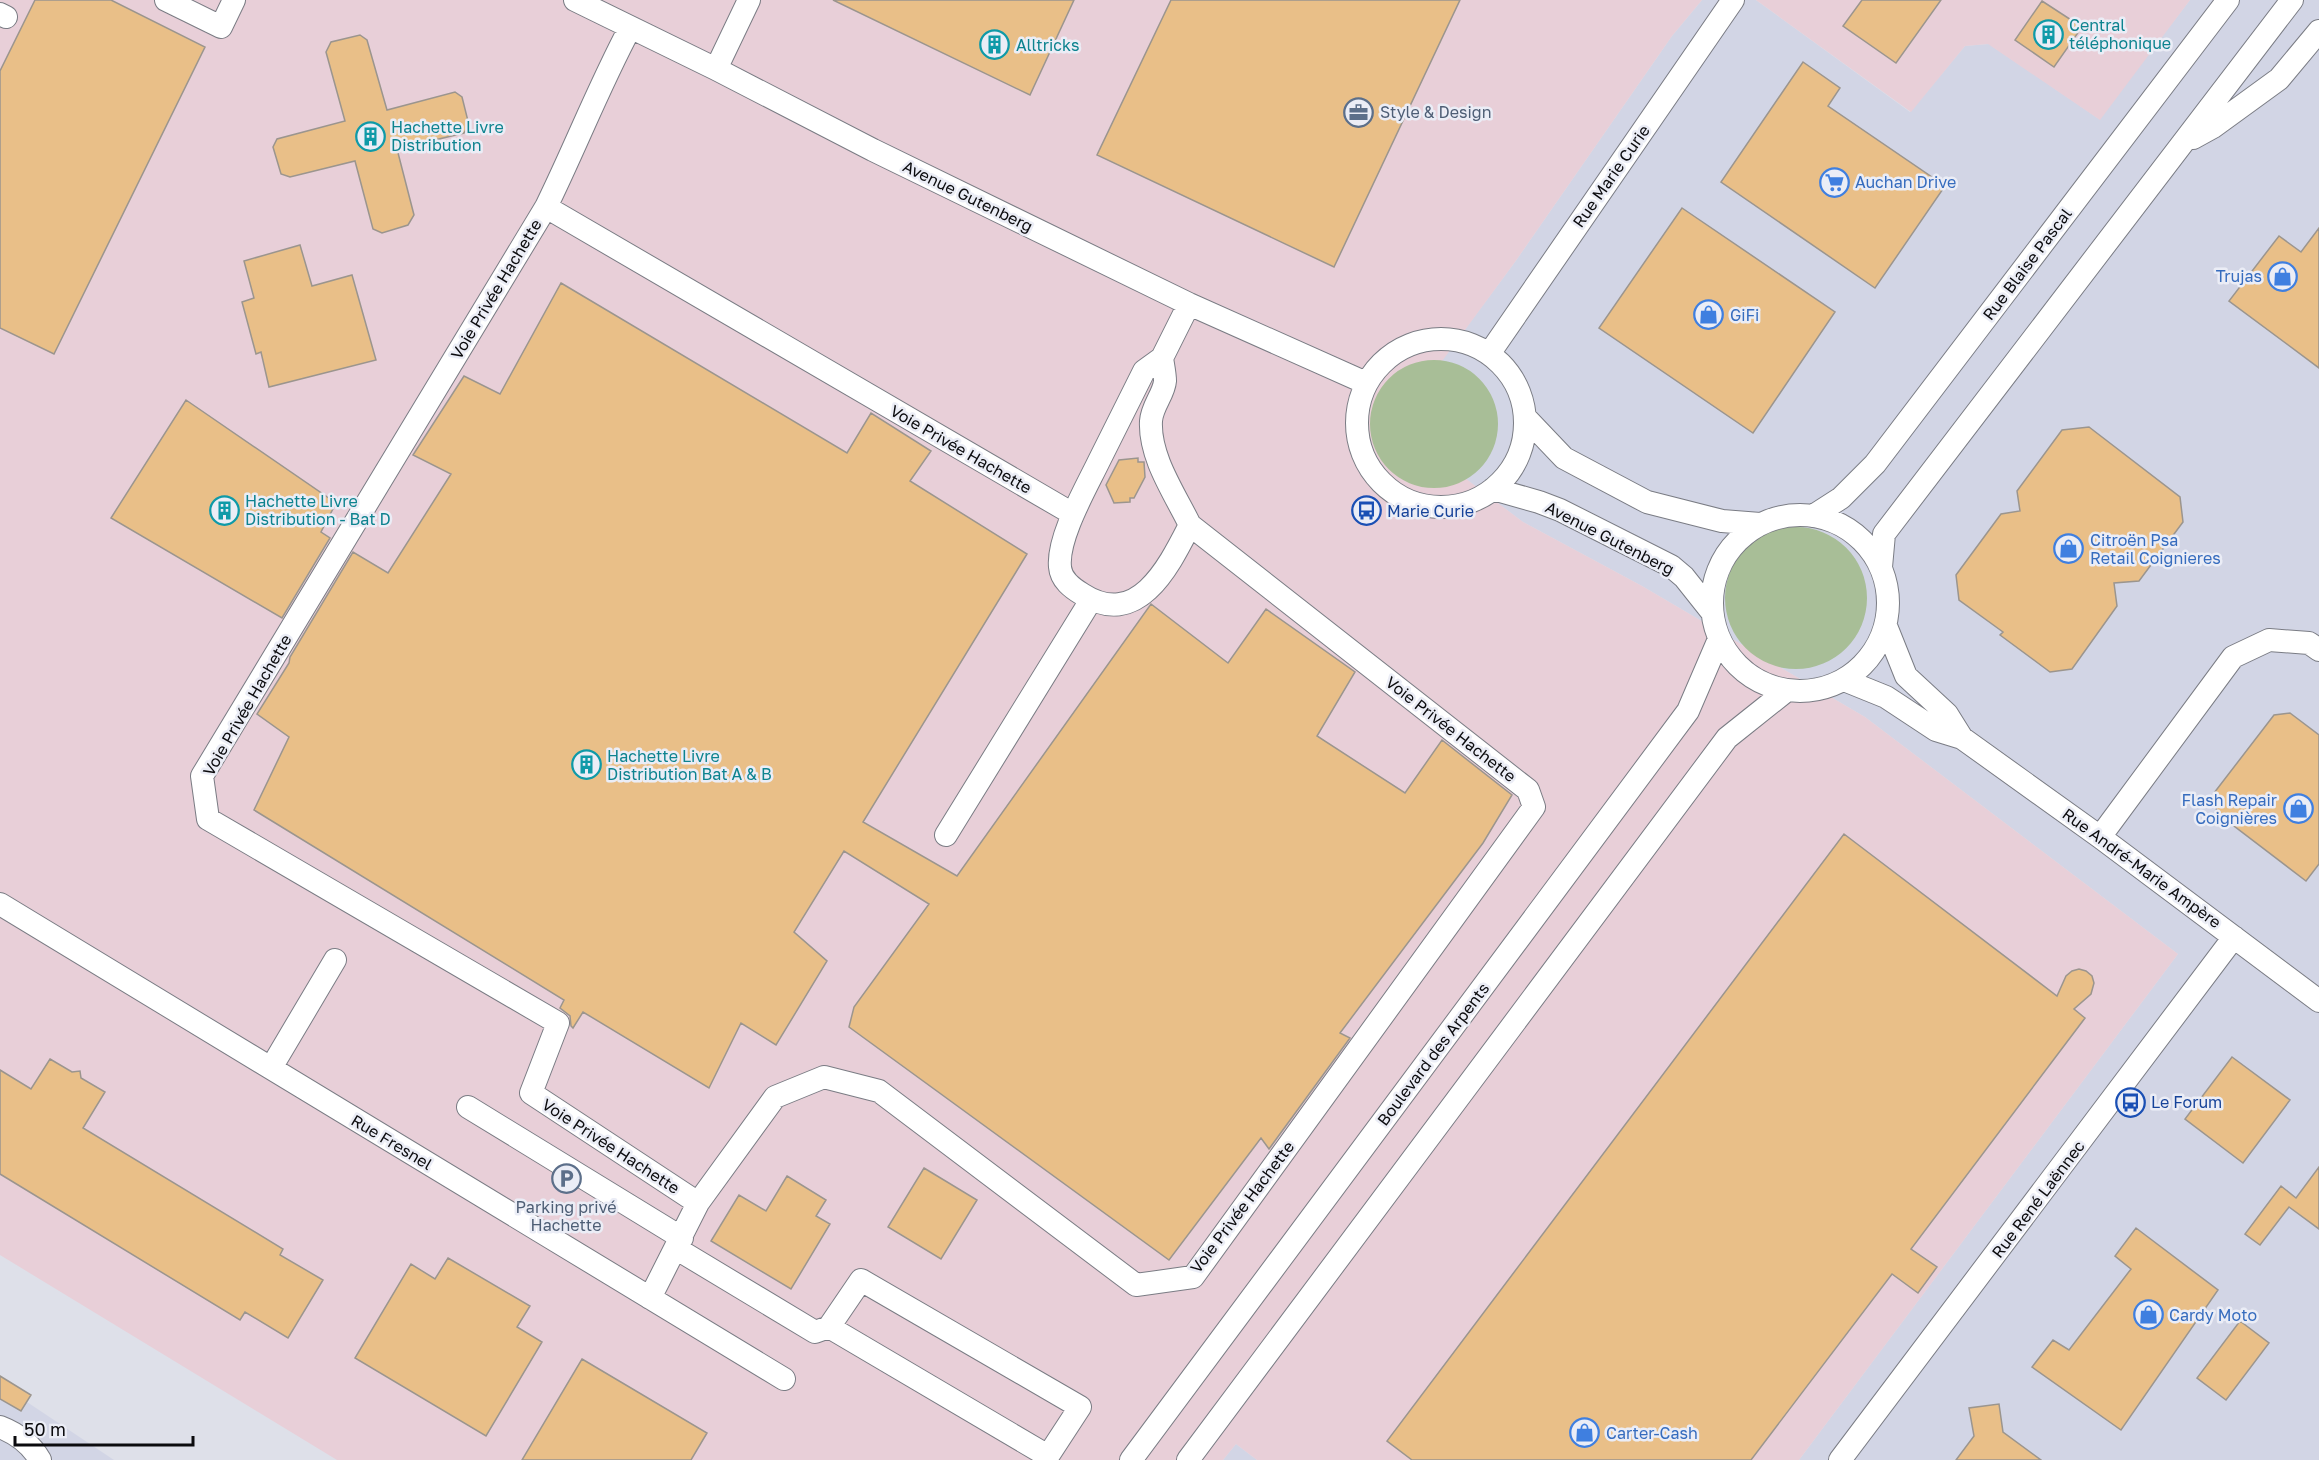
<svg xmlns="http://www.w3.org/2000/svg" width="2319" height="1460" viewBox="0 0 2319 1460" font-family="'Golos Text',sans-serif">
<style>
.built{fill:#d2d5e5}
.industrial{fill:#e8cfd8}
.green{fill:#a8be97}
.building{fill:#e9bf88;stroke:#9b958e;stroke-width:1.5}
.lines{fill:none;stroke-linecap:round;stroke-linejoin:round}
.minor-casing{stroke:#7a7c84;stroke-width:24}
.minor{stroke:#fff;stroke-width:22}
.labels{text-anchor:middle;stroke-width:5;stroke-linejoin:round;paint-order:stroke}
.culture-label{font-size:16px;fill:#0d838f;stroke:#ebedf6;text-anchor:start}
.service-label{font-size:16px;fill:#4e5e75;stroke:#ebedf6;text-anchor:start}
.street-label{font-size:16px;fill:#0b0b0e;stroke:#ebedf6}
.shop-label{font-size:16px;fill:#366cbe;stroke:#ebedf6;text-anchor:start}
.transit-label{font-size:16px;fill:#164399;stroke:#ebedf6;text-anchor:start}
</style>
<rect width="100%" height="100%" fill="#dee0e9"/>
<path class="built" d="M 1702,0 L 1756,0 L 1910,112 L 1965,46 L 1989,44 L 2099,119 L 2190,0 L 2319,0 L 2319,1460 L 1799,1460 L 2178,954 L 1865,717 L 1642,586 L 1523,522 L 1394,425 L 1515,262 L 1672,36 Z
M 0,1384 L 114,1460 L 0,1460 Z
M 1236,1444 L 1257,1460 L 1223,1460 Z"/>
<path class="industrial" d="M 0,0 L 1702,0 L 1672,36 L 1515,262 L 1395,425 L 1523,522 L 1642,586 L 1865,717 L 2178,954 L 1799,1460 L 1257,1460 L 1236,1444 L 1223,1460 L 337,1460 L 0,1255 Z
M 1756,0 L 2190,0 L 2100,120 L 1988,44 L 1965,46 L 1911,112 Z"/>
<path class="green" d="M1370 424a64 64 0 1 1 128 0a64 64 0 1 1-128 0Z
M1725 598a71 71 0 1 1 142 0a71 71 0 1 1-142 0Z"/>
<path class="building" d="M 35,0 L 111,0 L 205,47 L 54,354 L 0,328 L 0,71 Z
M 833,0 L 1074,0 L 1030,95 Z
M 1171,0 L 1460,0 L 1334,267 L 1097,155 Z
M 1862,0 L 1941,0 L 1896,63 L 1843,26 Z
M 2042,1 L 2082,27 L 2054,67 L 2015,40 Z
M 360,35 L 367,40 L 387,110 L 455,92 L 462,97 L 469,125 L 464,133 L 397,149 L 414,215 L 408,225 L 382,233 L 373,229 L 355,161 L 290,177 L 281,174 L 273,147 L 277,139 L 345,121 L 326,52 L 331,42 Z
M 1803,62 L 1840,88 L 1828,106 L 1945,186 L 1875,288 L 1721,182 Z
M 1682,208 L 1835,312 L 1753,433 L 1599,328 Z
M 2319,228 L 2319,368 L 2229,301 L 2279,236 L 2301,252 Z
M 300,245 L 312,286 L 352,275 L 376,360 L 269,387 L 261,352 L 256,354 L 242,302 L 254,298 L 244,261 Z
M 561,283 L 847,453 L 871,413 L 931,451 L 910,481 L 1027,554 L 863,822 L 957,876 L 1151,604 L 1228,663 L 1266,609 L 1355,672 L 1317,736 L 1405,793 L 1442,740 L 1512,795 L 1483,843 L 1340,1033 L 1350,1038 L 1269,1149 L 1261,1138 L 1169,1260 L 849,1027 L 854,1007 L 929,904 L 844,851 L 794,932 L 827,961 L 776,1045 L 741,1023 L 709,1088 L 583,1012 L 573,1028 L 571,1026 L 570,1016 L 560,1008 L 564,1000 L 254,810 L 289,737 L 257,714 L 289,663 L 290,657 L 353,552 L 388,573 L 451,474 L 413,455 L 464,376 L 500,394 Z
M 186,400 L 336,503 L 321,532 L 330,538 L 282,618 L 111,518 Z
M 2089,427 L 2180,497 L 2183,522 L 2139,581 L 2114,583 L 2117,606 L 2072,669 L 2050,672 L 2000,635 L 2003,632 L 1959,600 L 1956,575 L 2001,514 L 2020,511 L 2017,491 L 2062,430 Z
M 1138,458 L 1138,462 L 1144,462 L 1145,477 L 1134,498 L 1130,498 L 1130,502 L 1114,503 L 1106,485 L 1119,460 Z
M 2290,713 L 2319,735 L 2319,864 L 2306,881 L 2217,813 L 2214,793 L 2274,715 Z
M 1844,834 L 2057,996 L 2066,976 L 2072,971 L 2079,969 L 2086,971 L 2092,976 L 2094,983 L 2091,994 L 2074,1009 L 2085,1018 L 1911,1249 L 1937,1267 L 1918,1293 L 1892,1274 L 1751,1460 L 1412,1460 L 1387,1441 Z
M 2232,1057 L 2290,1100 L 2243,1163 L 2185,1119 Z
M 50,1059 L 72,1072 L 80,1071 L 81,1078 L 105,1092 L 83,1128 L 283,1249 L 280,1255 L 323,1280 L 288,1338 L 245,1312 L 240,1320 L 0,1174 L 0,1070 L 31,1089 Z
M 2319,1167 L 2319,1229 L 2289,1207 L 2260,1245 L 2245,1234 L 2281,1186 L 2296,1198 Z
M 924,1168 L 977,1200 L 941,1259 L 888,1227 Z
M 787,1176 L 826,1200 L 816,1216 L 830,1224 L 791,1289 L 711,1241 L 739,1195 L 766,1211 Z
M 2136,1228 L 2218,1290 L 2121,1430 L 2032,1367 L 2053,1340 L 2069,1350 L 2131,1269 L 2115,1256 Z
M 448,1258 L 530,1306 L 517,1327 L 542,1342 L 486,1436 L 355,1358 L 411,1264 L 435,1279 Z
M 2240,1321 L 2269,1343 L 2226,1400 L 2197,1378 Z
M 582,1359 L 707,1433 L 691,1460 L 522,1460 Z
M 0,1376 L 31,1395 L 21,1411 L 0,1399 Z
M 1999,1404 L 2003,1432 L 2041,1460 L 1956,1460 L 1974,1436 L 1969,1408 Z"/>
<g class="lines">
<defs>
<path id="minor" d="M 166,0 L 221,27 L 234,0
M 575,0 L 716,69 L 873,150 L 1189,304 L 1366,383
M 0,14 L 6,17
M 630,28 C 599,86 575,148 546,207 L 202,776 L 208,819 L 558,1023 L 531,1093 L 698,1203 L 775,1097 L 824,1077 L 879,1091 L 1136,1285 L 1193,1277 L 1534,807 L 1528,790 L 1190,525 C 1175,494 1149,457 1151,421 C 1152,406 1164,394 1165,381 C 1165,374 1163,365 1162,358 L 1144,371 C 1129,401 1114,431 1099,461 C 1086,488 1057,538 1060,567 C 1061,580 1072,588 1082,594 C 1138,630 1169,566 1190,525
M 716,69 L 749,0
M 2193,138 L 2213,127 L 2279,79 L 2319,31
M 546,207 L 1073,514
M1357 423a84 84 0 1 1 168 0a84 84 0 1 1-168 0Z
M 1489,354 L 1733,0
M 1162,358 L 1189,304
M 1525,417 L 1564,458 L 1647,502 L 1722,521 L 1760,524
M 1493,489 L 1539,502 L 1560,510 L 1671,566 L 1684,577 L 1711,611
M1712 603a88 88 0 1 1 176 0a88 88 0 1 1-176 0Z
M 1813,516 L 1841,498 L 1875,464 L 2228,0
M 1881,567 L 1884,534 L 2292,0
M 1886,626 L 1906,676 L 1947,714 L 1962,738
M 1844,680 L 1886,697 L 1936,730 L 1962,738 L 2100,837 L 2319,1001
M 946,835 L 1091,600
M 2100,837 L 2233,657 L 2269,640 L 2309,643 L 2319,650
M 0,904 L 784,1379
M 271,1068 L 335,960
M 468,1107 L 682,1238
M 677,1249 L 815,1332 L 829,1327 L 861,1280 L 1080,1407 L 1048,1456 L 829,1327
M 650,1298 L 698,1203
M 0,1427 C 18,1434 31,1444 40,1460
M 1131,1460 L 1688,711 L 1719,639
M 1188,1460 L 1727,738 L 1786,691
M 1840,1460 L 2234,937"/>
</defs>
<use href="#minor" class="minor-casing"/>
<use href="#minor" class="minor"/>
</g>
<defs>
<symbol id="building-ring" viewBox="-11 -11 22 22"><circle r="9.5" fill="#ebedf6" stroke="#0f9aa8" stroke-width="1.5"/><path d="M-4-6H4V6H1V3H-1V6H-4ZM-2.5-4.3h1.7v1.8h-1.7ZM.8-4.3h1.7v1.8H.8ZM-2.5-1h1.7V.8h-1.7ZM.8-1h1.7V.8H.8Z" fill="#0f9aa8"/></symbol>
<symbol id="office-ring" viewBox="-11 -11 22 22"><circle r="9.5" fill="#ebedf6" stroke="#5c6f8a" stroke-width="1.5"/><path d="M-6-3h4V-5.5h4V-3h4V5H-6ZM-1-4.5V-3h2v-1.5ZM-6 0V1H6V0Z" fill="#5c6f8a"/></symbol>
<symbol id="supermarket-ring" viewBox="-11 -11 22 22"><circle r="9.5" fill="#ebedf6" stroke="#3f7fe0" stroke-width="1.5"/><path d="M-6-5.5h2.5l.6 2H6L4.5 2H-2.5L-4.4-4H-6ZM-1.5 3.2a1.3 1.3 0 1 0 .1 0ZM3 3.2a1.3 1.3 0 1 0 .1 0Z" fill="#3f7fe0"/></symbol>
<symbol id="shop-ring" viewBox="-11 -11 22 22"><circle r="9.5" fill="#ebedf6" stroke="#3f7fe0" stroke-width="1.5"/><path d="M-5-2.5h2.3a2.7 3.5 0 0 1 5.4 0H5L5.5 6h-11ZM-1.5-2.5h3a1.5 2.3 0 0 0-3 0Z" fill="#3f7fe0"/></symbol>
<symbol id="bus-ring" viewBox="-11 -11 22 22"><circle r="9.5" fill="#ebedf6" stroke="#1a4fb4" stroke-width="1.5"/><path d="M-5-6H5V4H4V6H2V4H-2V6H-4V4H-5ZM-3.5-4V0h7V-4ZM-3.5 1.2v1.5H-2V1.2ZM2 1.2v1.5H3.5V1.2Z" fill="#1a4fb4"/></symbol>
<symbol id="parking-ring" viewBox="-11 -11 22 22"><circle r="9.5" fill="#ebedf6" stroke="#5c6f8a" stroke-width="1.5"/><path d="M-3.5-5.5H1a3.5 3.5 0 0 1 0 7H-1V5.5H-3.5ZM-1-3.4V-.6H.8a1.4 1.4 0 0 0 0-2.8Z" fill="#5c6f8a"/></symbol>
</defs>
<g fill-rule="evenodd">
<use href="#building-ring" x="2032" y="18" width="33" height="33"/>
<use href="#building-ring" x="978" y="28" width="33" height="33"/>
<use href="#office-ring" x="1342" y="96" width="33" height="33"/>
<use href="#building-ring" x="354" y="120" width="33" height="33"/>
<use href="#supermarket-ring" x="1818" y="166" width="33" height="33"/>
<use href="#shop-ring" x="2266" y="260" width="33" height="33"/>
<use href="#shop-ring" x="1692" y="298" width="33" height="33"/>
<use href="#building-ring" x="208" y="494" width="33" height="33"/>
<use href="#bus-ring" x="1350" y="494" width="33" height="33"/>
<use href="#shop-ring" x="2052" y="532" width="33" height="33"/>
<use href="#building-ring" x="570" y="748" width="33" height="33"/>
<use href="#shop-ring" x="2282" y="792" width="33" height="33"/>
<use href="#bus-ring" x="2114" y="1086" width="33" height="33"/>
<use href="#parking-ring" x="550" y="1162" width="33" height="33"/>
<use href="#shop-ring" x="2132" y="1298" width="33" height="33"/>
<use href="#shop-ring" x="1568" y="1416" width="33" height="33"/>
</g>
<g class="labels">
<g class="culture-label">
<text x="2069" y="31">Central<tspan x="2069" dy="18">téléphonique</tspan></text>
<text x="1016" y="51">Alltricks</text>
<text x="391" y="133">Hachette Livre<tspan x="391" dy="18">Distribution</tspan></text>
<text x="245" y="507">Hachette Livre<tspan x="245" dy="18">Distribution - Bat D</tspan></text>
<text x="607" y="762">Hachette Livre<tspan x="607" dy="18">Distribution Bat A &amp; B</tspan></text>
</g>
<g class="service-label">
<text x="1380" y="118">Style &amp; Design</text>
<text x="566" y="1213" text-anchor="middle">Parking privé<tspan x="566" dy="18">Hachette</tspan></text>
</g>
<g class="street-label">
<text transform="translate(1611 176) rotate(-55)" y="6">Rue Marie Curie</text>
<text transform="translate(968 196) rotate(26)" y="6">Avenue Gutenberg</text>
<text transform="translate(2027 264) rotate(-53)" y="6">Rue Blaise Pascal</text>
<text transform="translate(496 289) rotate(-59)" y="6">Voie Privée Hachette</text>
<text transform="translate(961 449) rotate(30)" y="6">Voie Privée Hachette</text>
<text transform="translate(1610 538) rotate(27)" y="6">Avenue Gutenberg</text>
<text transform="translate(247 705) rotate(-60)" y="6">Voie Privée Hachette</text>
<text transform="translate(1451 729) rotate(38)" y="6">Voie Privée Hachette</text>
<text transform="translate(2142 868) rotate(36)" y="6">Rue André-Marie Ampère</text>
<text transform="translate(1433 1054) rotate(-53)" y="6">Boulevard des Arpents</text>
<text transform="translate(392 1142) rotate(31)" y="6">Rue Fresnel</text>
<text transform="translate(611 1146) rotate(33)" y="6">Voie Privée Hachette</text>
<text transform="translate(2038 1199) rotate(-53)" y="6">Rue René Laënnec</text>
<text transform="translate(1242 1207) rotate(-53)" y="6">Voie Privée Hachette</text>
</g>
<g class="shop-label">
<text x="1855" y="188">Auchan Drive</text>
<text x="2262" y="282" text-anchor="end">Trujas</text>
<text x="1730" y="321">GiFi</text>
<text x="2090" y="546">Citroën Psa<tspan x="2090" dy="18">Retail Coignieres</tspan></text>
<text x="2277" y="806" text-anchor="end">Flash Repair<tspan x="2277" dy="18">Coignières</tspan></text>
<text x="2169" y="1321">Cardy Moto</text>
<text x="1606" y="1439">Carter-Cash</text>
</g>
<g class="transit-label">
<text x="1387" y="517">Marie Curie</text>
<text x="2151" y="1108">Le Forum</text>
</g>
</g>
<path d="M15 1436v9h178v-9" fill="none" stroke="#0b0b0e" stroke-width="3"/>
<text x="24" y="1436" font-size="18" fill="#0b0b0e" stroke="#ebedf6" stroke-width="4.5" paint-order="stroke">50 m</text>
</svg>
